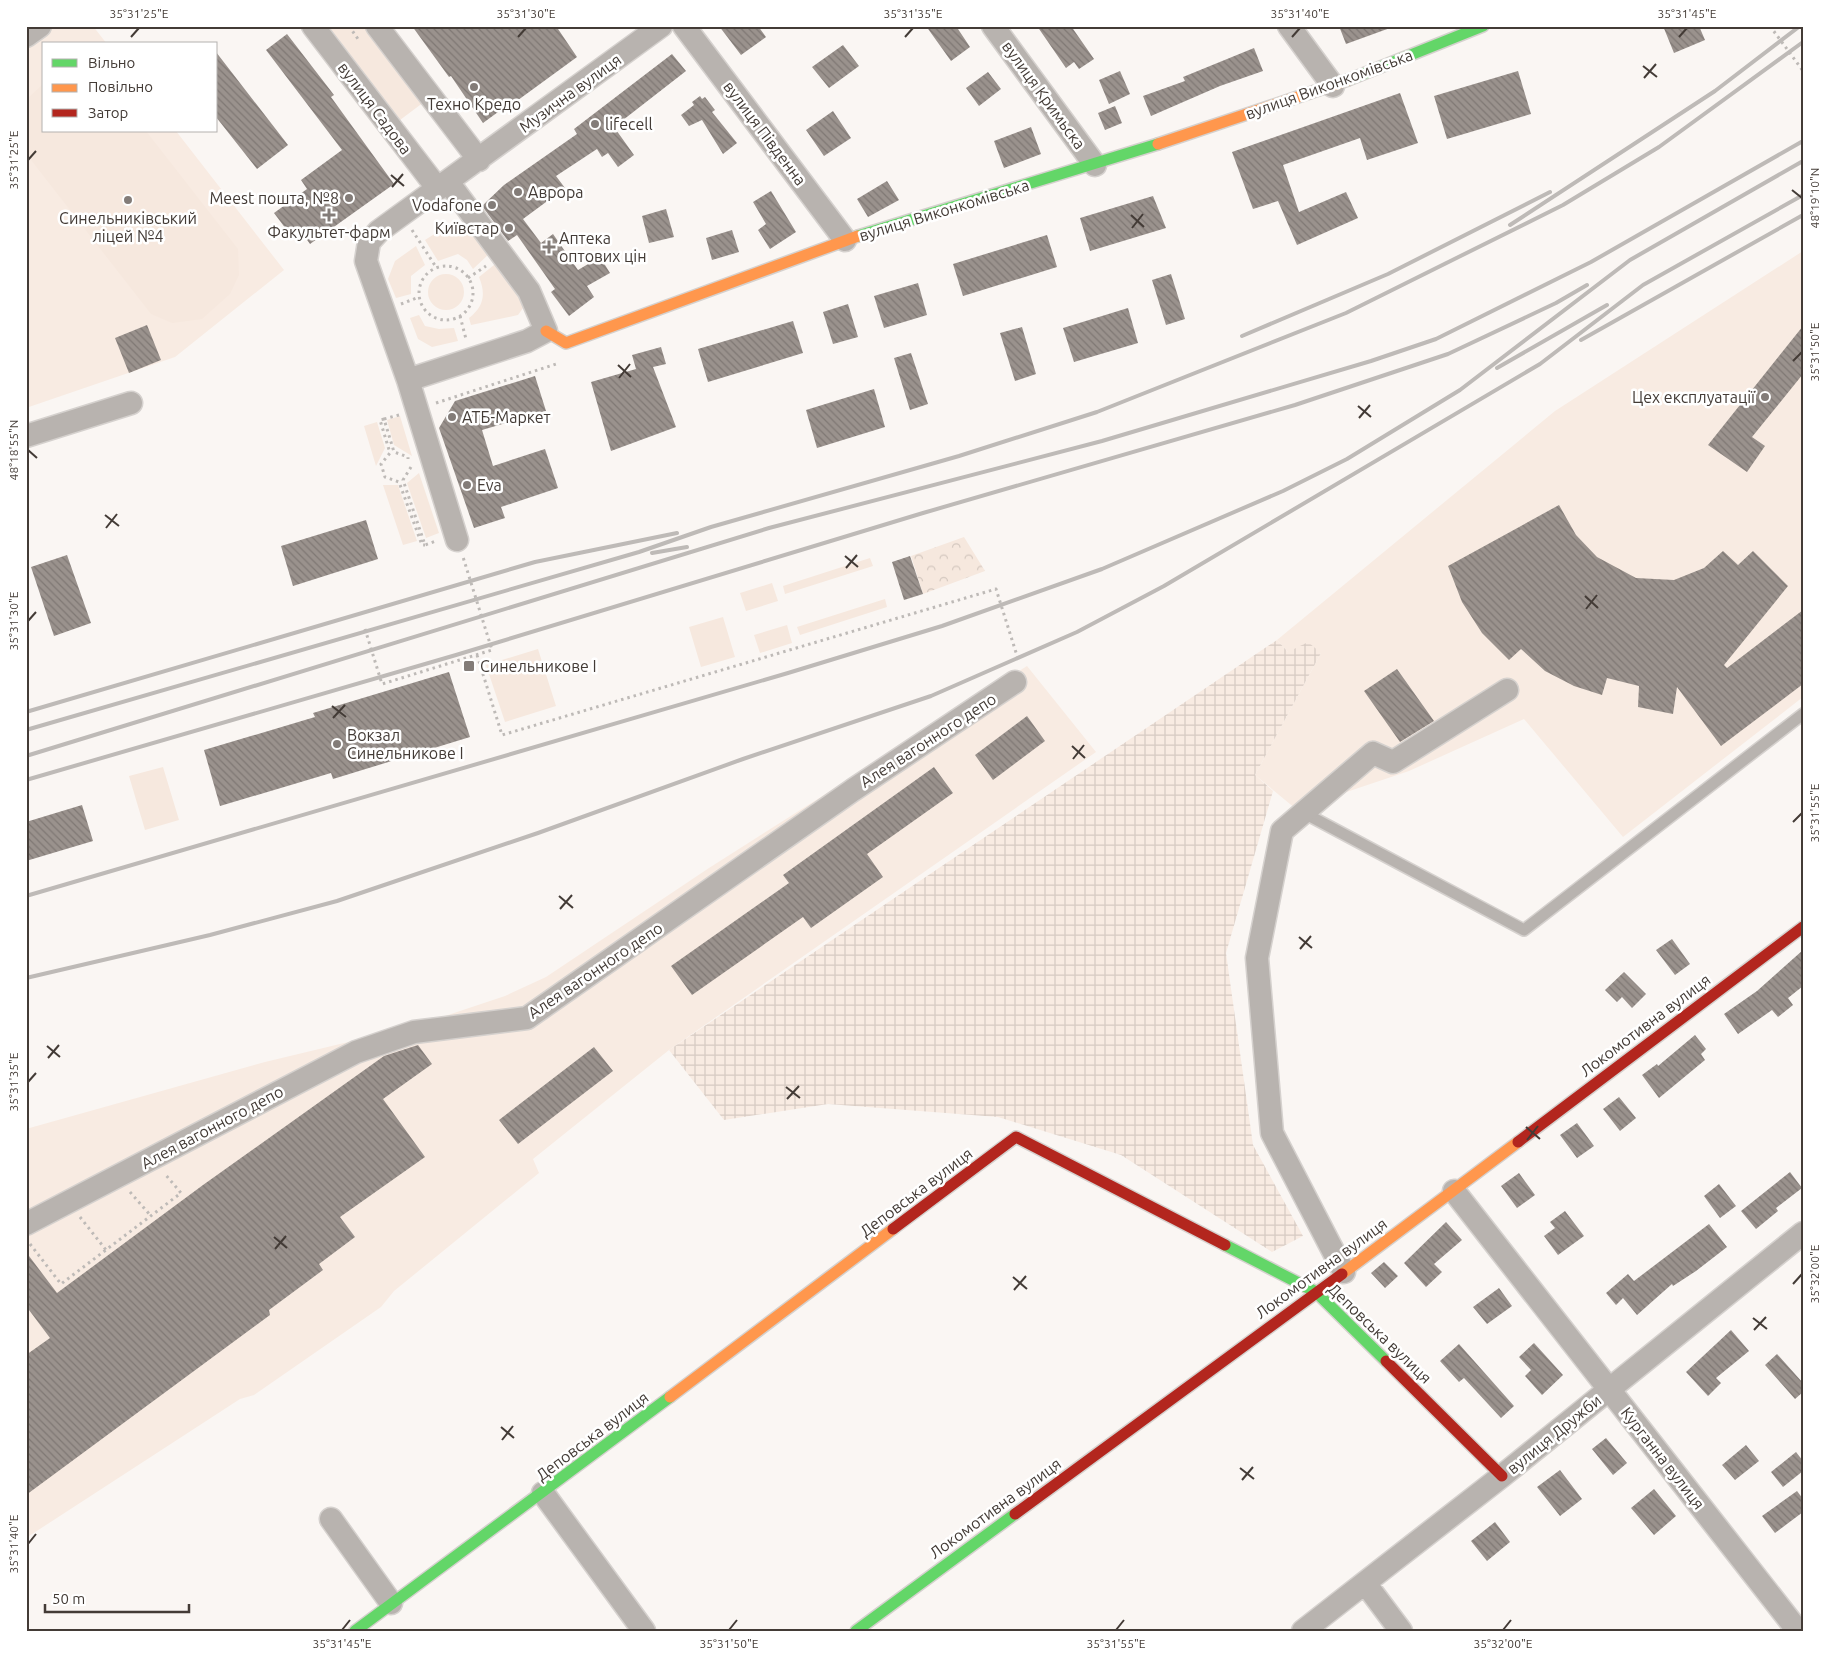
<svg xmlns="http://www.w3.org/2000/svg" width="1829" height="1657" viewBox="0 0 1829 1657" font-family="Ubuntu,sans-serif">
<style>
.built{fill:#f8ebe2}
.industrial{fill:url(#industrial-grid)}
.grass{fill:#f6e8de}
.forest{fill:url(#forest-crowns)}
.building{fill:url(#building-back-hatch)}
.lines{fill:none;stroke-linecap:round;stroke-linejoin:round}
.lane-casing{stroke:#d5d1ce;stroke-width:14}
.street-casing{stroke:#d5d1ce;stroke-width:25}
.fast-casing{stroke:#d5d1ce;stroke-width:14}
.slow-casing{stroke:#d5d1ce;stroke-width:14}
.jam-casing{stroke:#d5d1ce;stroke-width:14}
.path{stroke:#bebab7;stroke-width:3;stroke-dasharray:2.5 4;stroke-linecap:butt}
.lane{stroke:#b8b3af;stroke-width:11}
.street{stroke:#b8b3af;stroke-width:22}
.fast{stroke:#63d668;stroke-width:11}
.slow{stroke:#ff974d;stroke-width:11}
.jam{stroke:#b3261e;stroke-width:11}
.rail{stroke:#bebab7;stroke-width:4}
.path-bridge{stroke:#bebab7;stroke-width:3;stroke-dasharray:2.5 4;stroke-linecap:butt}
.ticks{fill:none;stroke:#433b36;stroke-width:2}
.poi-dot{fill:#837c78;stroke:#fff;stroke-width:2}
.labels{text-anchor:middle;stroke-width:5;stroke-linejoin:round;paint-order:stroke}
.street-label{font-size:16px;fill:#433b36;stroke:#fff}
.poi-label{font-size:16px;fill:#433b36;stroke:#fff;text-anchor:start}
.neatline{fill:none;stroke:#433b36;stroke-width:2}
.ticks-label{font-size:12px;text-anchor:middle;fill:#433b36}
</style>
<defs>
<pattern id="industrial-grid" width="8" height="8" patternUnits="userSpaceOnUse" patternTransform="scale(1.25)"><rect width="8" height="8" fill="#f8ebe2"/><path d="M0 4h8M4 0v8" fill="none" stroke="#d6cac2"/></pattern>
<pattern id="forest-crowns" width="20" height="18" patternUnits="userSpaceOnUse" patternTransform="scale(1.25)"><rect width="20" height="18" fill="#f6e8de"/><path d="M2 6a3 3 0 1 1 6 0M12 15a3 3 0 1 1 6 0" fill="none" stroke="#d4c8bf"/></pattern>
<pattern id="building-back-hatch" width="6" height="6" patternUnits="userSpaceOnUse" patternTransform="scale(1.25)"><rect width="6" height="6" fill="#9a928d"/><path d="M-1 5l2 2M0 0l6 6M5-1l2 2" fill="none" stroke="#7f7874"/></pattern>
</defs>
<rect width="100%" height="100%" fill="#faf6f3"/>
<path class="built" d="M 54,26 L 93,26 L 107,44 L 44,44 L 44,131 L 176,131 L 284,270 L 175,357 L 26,408 L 26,47 Z
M 1803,251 L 1803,697 L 1623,837 L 1524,719 L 1409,771 L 1296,809 L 1255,775 L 1321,653 L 1288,652 L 1277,640 L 1555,411 Z
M 1027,666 L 1096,752 L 669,1050 L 533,1159 L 539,1173 L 394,1291 L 381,1307 L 254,1395 L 240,1399 L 26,1538 L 26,1129 L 265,1062 L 415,1026 L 505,996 L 546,977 L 709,868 Z"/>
<path class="industrial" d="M 1277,640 L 1288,652 L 1308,642 L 1321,653 L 1255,775 L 1273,791 L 1226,953 L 1253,1145 L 1303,1236 L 1272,1252 L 1121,1155 L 998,1117 L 828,1104 L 724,1120 L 669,1050 Z"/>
<path class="grass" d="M 328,26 L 367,26 L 424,102 L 400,120 Z
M 44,83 L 44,131 L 146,131 L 238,249 L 239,275 L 230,294 L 202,319 L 172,323 L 151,314 L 31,160 L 26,150 L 26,100 Z
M 469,225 L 490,253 L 473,269 L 467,260 L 458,254 L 438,261 L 425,240 L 447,226 Z
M 416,246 L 425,265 L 411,276 L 411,294 L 396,298 L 388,279 L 395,261 Z
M 499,261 L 526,304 L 518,315 L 471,325 L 469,318 C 484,306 486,294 479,277 Z
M428 292a18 18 0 1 1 36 0a18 18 0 1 1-36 0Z
M 419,315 L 425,326 L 439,329 L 454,328 L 458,341 L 432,347 L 418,339 L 410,318 Z
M 400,416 L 412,456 L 394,445 L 387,420 Z
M 377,422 L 385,448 L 376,466 L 364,426 Z
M 419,473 L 439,533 L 426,538 L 407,483 Z
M 383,485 L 398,485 L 417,541 L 403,545 Z
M 870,558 L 873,566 L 785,594 L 783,586 Z
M 772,583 L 778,601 L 746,611 L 740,593 Z
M 885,599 L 887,607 L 800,635 L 797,627 Z
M 723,617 L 735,657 L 701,667 L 689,627 Z
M 787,625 L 792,643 L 760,653 L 754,635 Z
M 538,649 L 556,706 L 505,722 L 486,665 Z
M 163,767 L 179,820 L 145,830 L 129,776 Z"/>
<path class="forest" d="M 964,537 L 985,571 L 923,594 L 911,556 Z"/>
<path class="building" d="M 412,26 L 556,26 L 577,57 L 514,103 L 513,101 L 483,123 L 451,76 L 449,77 Z
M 719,26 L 758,26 L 766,37 L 741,55 Z
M 926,26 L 956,26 L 970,47 L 951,61 Z
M 1037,26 L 1071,26 L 1094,59 L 1079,69 L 1074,62 L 1066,68 Z
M 1339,26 L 1390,26 L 1390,28 L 1346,44 Z
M 1663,26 L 1699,26 L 1705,40 L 1674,53 Z
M 287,34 L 334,95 L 331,97 L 394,184 L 310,244 L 298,227 L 289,233 L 274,213 L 307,189 L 301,180 L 342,150 L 266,50 Z
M 843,45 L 859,66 L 829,88 L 812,67 Z
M 1254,48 L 1263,71 L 1220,86 L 1151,116 L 1143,96 L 1185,81 L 1183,77 Z
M 216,52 L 288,145 L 257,169 L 216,117 Z
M 672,54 L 686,71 L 614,127 L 634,155 L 618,167 L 608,153 L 602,157 L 597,149 L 556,176 L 565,188 L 523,219 L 541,243 L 553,234 L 578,270 L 600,257 L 610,273 L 587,286 L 594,297 L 569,316 L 551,292 L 555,289 L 517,235 L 508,241 L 482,206 L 504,185 L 577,134 L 574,129 Z
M 1120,71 L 1130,94 L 1109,104 L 1099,80 Z
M 1518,71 L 1531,114 L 1447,139 L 1434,96 Z
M 988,72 L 1001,89 L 979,106 L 966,88 Z
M 1400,93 L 1418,143 L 1367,160 L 1360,138 L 1283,165 L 1299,212 L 1346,192 L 1358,218 L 1297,245 L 1278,201 L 1253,209 L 1232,152 Z
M 700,96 L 702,99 L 705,97 L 715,110 L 712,112 L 737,143 L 723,154 L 702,120 L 689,126 L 681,115 L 694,105 L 692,102 Z
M 1115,106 L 1122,123 L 1105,130 L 1098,113 Z
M 833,111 L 851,138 L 824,156 L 806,130 Z
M 1031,127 L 1041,154 L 1004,168 L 994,141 Z
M 887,181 L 899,200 L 868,217 L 857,199 Z
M 771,191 L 796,232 L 770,249 L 758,230 L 766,224 L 753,202 Z
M 1153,196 L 1166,228 L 1090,251 L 1080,218 Z
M 666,209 L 674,237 L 649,243 L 642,216 Z
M 732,230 L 739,252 L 712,260 L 706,238 Z
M 1047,235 L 1057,267 L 963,296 L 953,264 Z
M 1171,274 L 1185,319 L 1166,325 L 1152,280 Z
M 918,283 L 927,315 L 884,328 L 874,296 Z
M 848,304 L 858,337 L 833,344 L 823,312 Z
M 1128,308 L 1138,343 L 1074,362 L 1063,328 Z
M 793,321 L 803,353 L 708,382 L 698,349 Z
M 147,325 L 161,360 L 129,373 L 115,338 Z
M 1803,326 L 1803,374 L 1752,437 L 1765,446 L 1747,472 L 1708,445 Z
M 1022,327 L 1036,374 L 1015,381 L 1000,333 Z
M 661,347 L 666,364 L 653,367 L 676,427 L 611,451 L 591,382 L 636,369 L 632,355 Z
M 911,353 L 928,404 L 910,410 L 894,358 Z
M 535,376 L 546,411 L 482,430 L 493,466 L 545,449 L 558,488 L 501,507 L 505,518 L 474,528 L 439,428 L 455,401 Z
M 874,389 L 885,427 L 817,448 L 806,410 Z
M 1559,505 L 1576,535 L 1597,557 L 1636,578 L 1674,580 L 1704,568 L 1723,551 L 1738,565 L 1753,551 L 1788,586 L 1724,665 L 1727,668 L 1803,610 L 1803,684 L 1721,746 L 1677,687 L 1673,714 L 1638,707 L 1639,686 L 1607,678 L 1602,695 L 1574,686 L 1545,671 L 1521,649 L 1509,660 L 1482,633 L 1462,602 L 1448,566 Z
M 366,520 L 378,559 L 293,586 L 281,546 Z
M 67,555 L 91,623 L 54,636 L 31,567 Z
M 910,556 L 923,594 L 904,600 L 892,562 Z
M 1397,669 L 1434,721 L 1400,742 L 1364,691 Z
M 449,672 L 470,737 L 333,779 L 331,773 L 220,806 L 204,750 L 315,717 L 313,713 Z
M 1027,716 L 1045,741 L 993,780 L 975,755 Z
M 934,767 L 953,793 L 867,854 L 883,877 L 811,928 L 803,917 L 692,995 L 671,966 L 789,883 L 783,875 Z
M 82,805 L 93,841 L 26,861 L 26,822 Z
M 1672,939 L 1690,964 L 1675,975 L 1656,950 Z
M 1803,950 L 1803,986 L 1788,998 L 1793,1005 L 1778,1017 L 1772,1010 L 1738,1034 L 1724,1014 L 1757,991 Z
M 1624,972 L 1646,994 L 1632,1008 L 1622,997 L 1617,1002 L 1605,990 Z
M 1695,1035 L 1706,1049 L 1701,1054 L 1705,1060 L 1659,1098 L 1642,1075 L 1657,1064 L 1658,1066 Z
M 418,1045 L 432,1064 L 383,1099 L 425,1157 L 340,1217 L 355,1237 L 319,1264 L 323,1270 L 269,1310 L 270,1315 L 26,1495 L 26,1355 L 50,1338 L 26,1306 L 26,1252 L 57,1293 L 203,1185 L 384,1056 Z
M 594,1047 L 613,1071 L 518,1144 L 499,1120 Z
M 1619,1097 L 1636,1118 L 1620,1131 L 1603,1109 Z
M 1577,1123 L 1594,1146 L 1577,1158 L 1560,1135 Z
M 1790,1172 L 1802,1188 L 1776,1208 L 1778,1211 L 1756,1229 L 1741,1211 Z
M 1519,1173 L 1535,1195 L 1517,1208 L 1501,1186 Z
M 1719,1184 L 1736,1206 L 1720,1218 L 1704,1196 Z
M 1565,1211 L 1584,1236 L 1558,1255 L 1544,1236 L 1555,1228 L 1550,1222 Z
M 1446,1222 L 1462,1240 L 1434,1264 L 1442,1272 L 1426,1287 L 1404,1263 Z
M 1709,1224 L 1727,1247 L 1696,1271 L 1673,1286 L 1672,1284 L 1637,1315 L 1623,1298 L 1616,1305 L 1606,1293 L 1628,1274 L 1634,1281 Z
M 1384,1262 L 1398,1276 L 1385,1288 L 1371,1273 Z
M 1499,1288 L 1512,1306 L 1487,1324 L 1473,1307 Z
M 1731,1330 L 1749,1351 L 1716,1378 L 1721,1383 L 1708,1396 L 1686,1372 Z
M 1534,1343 L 1563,1375 L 1542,1395 L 1525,1376 L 1531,1370 L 1519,1357 Z
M 1459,1344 L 1514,1406 L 1501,1418 L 1464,1378 L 1459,1382 L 1440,1361 Z
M 1777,1354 L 1803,1383 L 1803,1392 L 1795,1399 L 1765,1365 Z
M 1606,1438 L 1627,1463 L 1613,1475 L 1592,1449 Z
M 1746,1445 L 1759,1461 L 1735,1480 L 1722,1465 Z
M 1796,1452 L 1803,1461 L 1803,1471 L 1783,1487 L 1771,1472 Z
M 1560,1470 L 1582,1499 L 1560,1516 L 1537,1487 Z
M 1654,1489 L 1676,1516 L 1654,1535 L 1631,1508 Z
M 1797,1491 L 1803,1499 L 1803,1512 L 1775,1533 L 1762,1516 Z
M 1495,1522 L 1510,1542 L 1487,1561 L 1471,1541 Z"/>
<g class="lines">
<defs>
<path id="lane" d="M 1304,813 L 1524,930 L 1803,714"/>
<path id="street" d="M 313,26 L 438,189
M 377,26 L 479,160
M 684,26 L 845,240
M 993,26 L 1095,165
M 1289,26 L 1333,86
M 26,36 L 40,26
M 408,380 L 527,341 L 546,331 L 529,291 L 448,182
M 26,436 L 131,403
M 457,540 L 408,380 L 366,261 L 369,242 L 379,231 L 661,26
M 1454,1191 L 1798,1631
M 26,1224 L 356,1052 L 414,1032 L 527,1018 L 853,790 L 1015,682
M 1344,1272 L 1272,1133 L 1257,958 L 1282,831 L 1373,753 L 1393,762 L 1507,690
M 543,1493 L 644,1631
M 331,1519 L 391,1603
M 1365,1583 L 1401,1631
M 1303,1631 L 1502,1476 L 1803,1233"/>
<path id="fast" d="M 1348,80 L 1483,26
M 858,236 L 1158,144
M 1225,1245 L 1316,1292 L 1386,1361
M 355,1631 L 670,1397
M 856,1631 L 1015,1514"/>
<path id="slow" d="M 1158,144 L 1348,80
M 546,331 L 566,343 L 858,236
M 1342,1274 L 1518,1142
M 670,1397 L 893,1229"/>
<path id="jam" d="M 1518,1142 L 1803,927
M 893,1229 L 1016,1137 L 1225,1245
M 1386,1361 L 1502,1476
M 1015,1514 L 1342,1274"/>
</defs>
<use href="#lane" class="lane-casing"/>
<use href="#street" class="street-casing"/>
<use href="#fast" class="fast-casing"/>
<use href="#slow" class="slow-casing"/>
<use href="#jam" class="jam-casing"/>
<path class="path" d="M 349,26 L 360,42
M 412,230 L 436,267
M419 293a27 27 0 1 1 54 0a27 27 0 1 1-54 0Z
M 468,278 L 486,266
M 401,304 L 419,297
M 460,316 L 466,339
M 436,403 L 556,364
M 399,415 L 384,419 L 394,452 L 408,457 L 408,459
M 384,419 L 380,420 L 390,453 L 381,464 L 385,477 L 399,482 L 422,545 L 425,545
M 411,467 L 403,480 L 425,545 L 436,541
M 365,629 L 382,684 L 492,650 L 463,557
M 477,655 L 502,735 L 996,589 L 1019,662
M 130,1192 L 151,1216
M 80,1217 L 106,1250
M 30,1244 L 61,1284 L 181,1193 L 165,1174"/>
<use href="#lane" class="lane"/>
<use href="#street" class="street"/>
<use href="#fast" class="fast"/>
<use href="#slow" class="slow"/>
<use href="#jam" class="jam"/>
<path class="rail" d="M 1510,225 L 1715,91 L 1800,26
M 1242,336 L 1388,274 L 1550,192
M 1581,340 L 1803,215
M 1497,368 L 1607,305
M 652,553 L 687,547
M 26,712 L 535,562 L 677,533
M 26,730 L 639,552 L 711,527 L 959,456 L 1097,412 L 1346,313 L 1563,205 L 1659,147 L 1803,42
M 26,756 L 769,528 L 1102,441 L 1371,361 L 1436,339 L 1591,262 L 1803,141
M 26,780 L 456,655 L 923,513 L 1295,405 L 1448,354 L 1556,303 L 1587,285
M 26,896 L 788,673 L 942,626 L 1102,569 L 1283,491 L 1347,459 L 1460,390 L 1630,260 L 1803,161
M 26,978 L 210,935 L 337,901 L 538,833 L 743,759 L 931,696 L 1077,632 L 1164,586 L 1540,364 L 1643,285 L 1803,195"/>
<path class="path-bridge" d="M 1770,26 L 1803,71"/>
</g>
<path class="ticks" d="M 131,37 L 139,28M 518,37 L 526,28M 905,37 L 913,28M 1292,37 L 1300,28M 1679,37 L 1687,28M 1643,66 L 1657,77M 1644,78 L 1656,64M 28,160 L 36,151M 391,175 L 404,186M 392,187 L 403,174M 1792,190 L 1802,198M 1131,215 L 1144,227M 1132,228 L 1143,214M 1793,361 L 1802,352M 618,365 L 631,377M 619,378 L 630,364M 1358,406 L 1371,417M 1359,418 L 1370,405M 28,450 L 37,458M 105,515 L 119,526M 106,528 L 117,514M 845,556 L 858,567M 846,568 L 857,555M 1585,596 L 1598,608M 1586,609 L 1597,595M 28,621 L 36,612M 332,706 L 346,717M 333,718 L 345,705M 1072,746 L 1085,758M 1073,759 L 1084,745M 1793,822 L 1802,813M 559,896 L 573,908M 560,909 L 572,895M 1299,937 L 1312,948M 1300,949 L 1311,936M 47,1046 L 60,1057M 48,1058 L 59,1045M 28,1082 L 36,1073M 786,1087 L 800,1098M 787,1099 L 799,1086M 1526,1127 L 1540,1139M 1527,1140 L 1538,1126M 274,1237 L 287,1248M 275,1249 L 286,1236M 1013,1277 L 1027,1289M 1793,1284 L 1802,1274M 1014,1290 L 1026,1276M 1753,1318 L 1767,1329M 1754,1330 L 1766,1317M 501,1427 L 514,1438M 502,1440 L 513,1426M 1240,1468 L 1254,1479M 1242,1480 L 1253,1467M 28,1544 L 36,1534M 342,1630 L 350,1620M 729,1630 L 737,1620M 1116,1630 L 1124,1620M 1503,1630 L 1511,1620"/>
<g class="poi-dot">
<circle cx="474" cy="87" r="5"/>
<circle cx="595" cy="124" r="5"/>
<circle cx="518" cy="192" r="5"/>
<circle cx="349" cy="198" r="5"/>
<circle cx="128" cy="200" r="5"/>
<circle cx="492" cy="205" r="5"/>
<path d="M326.5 207.5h5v5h5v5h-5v5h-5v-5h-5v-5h5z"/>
<circle cx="509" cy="228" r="5"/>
<path d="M546.5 239.5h5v5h5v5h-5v5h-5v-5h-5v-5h5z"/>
<circle cx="1765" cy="397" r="5"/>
<circle cx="452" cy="417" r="5"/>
<circle cx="467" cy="485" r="5"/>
<rect x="463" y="660" width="12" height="12" rx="2.5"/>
<circle cx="337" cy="744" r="5"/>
</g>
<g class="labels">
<g class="street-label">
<text transform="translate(1329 84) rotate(-20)" y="6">вулиця Виконкомівська</text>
<text transform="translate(570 93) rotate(-36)" y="6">Музична вулиця</text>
<text transform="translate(1044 95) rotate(54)" y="6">вулиця Кримьска</text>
<text transform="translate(375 108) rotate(53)" y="6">вулиця Садова</text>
<text transform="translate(765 133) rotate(53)" y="6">вулиця Південна</text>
<text transform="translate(944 210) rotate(-17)" y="6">вулиця Виконкомівська</text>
<text transform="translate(928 740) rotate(-33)" y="6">Алея вагонного депо</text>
<text transform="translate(595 970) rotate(-34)" y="6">Алея вагонного депо</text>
<text transform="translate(1645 1025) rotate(-37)" y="6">Локомотивна вулиця</text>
<text transform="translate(212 1127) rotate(-28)" y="6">Алея вагонного депо</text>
<text transform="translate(916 1192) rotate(-37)" y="6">Деповська вулиця</text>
<text transform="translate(1321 1268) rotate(-36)" y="6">Локомотивна вулиця</text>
<text transform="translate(1380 1333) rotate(44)" y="6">Деповська вулиця</text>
<text transform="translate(1554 1434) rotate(-39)" y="6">вулиця Дружби</text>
<text transform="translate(592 1436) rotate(-37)" y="6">Деповська вулиця</text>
<text transform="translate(1663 1458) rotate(52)" y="6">Курганна вулиця</text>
<text transform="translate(995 1508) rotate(-36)" y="6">Локомотивна вулиця</text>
</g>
<g class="poi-label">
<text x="474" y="110" text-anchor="middle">Техно Кредо</text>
<text x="605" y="130">lifecell</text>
<text x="528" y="198">Аврора</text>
<text x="339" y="204" text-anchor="end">Meest пошта, №8</text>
<text x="482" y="211" text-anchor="end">Vodafone</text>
<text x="128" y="224" text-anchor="middle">Синельниківський<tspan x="128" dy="18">ліцей №4</tspan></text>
<text x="499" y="234" text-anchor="end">Київстар</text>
<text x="329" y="238" text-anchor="middle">Факультет-фарм</text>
<text x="559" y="244">Аптека<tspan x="559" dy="18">оптових цін</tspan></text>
<text x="1755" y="403" text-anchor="end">Цех експлуатації</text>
<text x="462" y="423">АТБ-Маркет</text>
<text x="477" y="491">Eva</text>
<text x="480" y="672">Синельникове І</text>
<text x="347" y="741">Вокзал<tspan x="347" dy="18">Синельникове І</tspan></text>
</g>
</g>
<rect width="1829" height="1657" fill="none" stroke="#ffffff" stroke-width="55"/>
<rect x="42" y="42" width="175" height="90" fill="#ffffff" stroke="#b4b1af"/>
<rect x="52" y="59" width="25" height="8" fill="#63d668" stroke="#b4b1af"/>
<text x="88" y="68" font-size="15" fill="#433b36">Вільно</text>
<rect x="52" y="84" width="25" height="8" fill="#ff974d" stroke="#b4b1af"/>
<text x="88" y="92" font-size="15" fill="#433b36">Повільно</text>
<rect x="52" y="109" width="25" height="8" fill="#b3261e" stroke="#b4b1af"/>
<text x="88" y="118" font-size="15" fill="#433b36">Затор</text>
<path d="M45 1604v8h144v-8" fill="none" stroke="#433b36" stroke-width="2.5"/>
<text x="52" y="1604" font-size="15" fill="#433b36" stroke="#ffffff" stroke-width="4" paint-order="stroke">50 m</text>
<rect x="28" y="28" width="1774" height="1602" class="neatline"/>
<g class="ticks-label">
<text x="139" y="18">35°31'25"E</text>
<text x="526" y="18">35°31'30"E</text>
<text x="913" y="18">35°31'35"E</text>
<text x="1300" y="18">35°31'40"E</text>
<text x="1687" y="18">35°31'45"E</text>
<text transform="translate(14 160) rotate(-90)" y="4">35°31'25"E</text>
<text transform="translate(1815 198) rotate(-90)" y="4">48°19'10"N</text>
<text transform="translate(1815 352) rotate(-90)" y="4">35°31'50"E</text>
<text transform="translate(14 450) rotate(-90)" y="4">48°18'55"N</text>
<text transform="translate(14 621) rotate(-90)" y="4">35°31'30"E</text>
<text transform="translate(1815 813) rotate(-90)" y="4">35°31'55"E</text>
<text transform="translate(14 1082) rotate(-90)" y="4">35°31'35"E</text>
<text transform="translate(1815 1274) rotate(-90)" y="4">35°32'00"E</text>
<text transform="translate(14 1544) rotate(-90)" y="4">35°31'40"E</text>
<text x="342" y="1648">35°31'45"E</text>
<text x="729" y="1648">35°31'50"E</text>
<text x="1116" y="1648">35°31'55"E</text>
<text x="1503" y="1648">35°32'00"E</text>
</g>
</svg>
